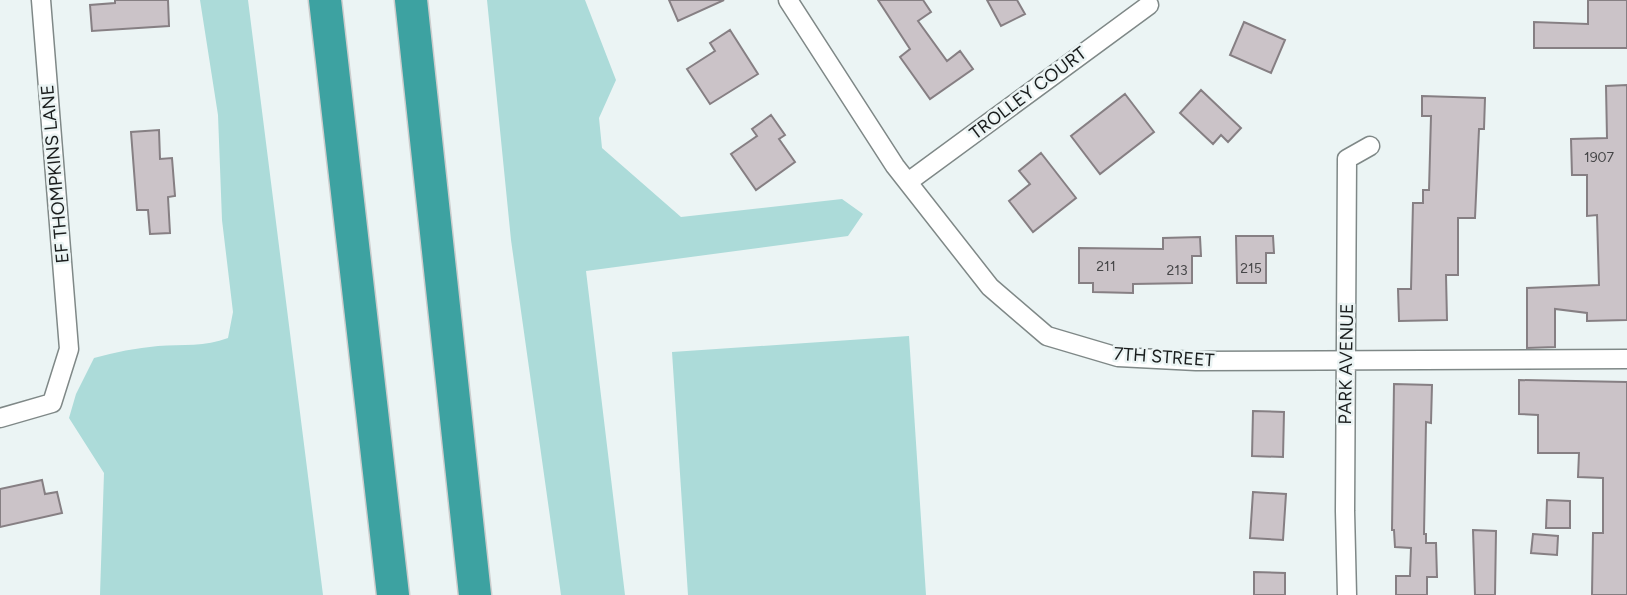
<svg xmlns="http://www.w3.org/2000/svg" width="1627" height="595" viewBox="0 0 1627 595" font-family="Figtree,sans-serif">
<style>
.green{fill:#acdbd9}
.building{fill:#cbc3c8;stroke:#867f83;stroke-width:2}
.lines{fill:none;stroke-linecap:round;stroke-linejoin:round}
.minor-casing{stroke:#7f8887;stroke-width:21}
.motorway-casing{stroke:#cdcdcd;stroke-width:35}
.minor{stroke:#fff;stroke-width:18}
.motorway{stroke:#3da2a1;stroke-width:32}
.labels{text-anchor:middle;stroke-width:5;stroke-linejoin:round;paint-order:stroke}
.number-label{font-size:14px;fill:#464648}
.street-label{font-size:18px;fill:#1a1d1d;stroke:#ebf4f4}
</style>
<rect width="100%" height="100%" fill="#ebf4f4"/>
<path class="green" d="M 200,0 L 248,0 L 323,595 L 100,595 L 104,473 L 69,418 L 76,394 L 94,358 C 115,352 136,348 158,346 C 183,344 205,347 228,338 L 233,312 L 222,220 L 218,115 Z
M 487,0 L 585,0 L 616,80 L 599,118 L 602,148 L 681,217 L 842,199 L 863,214 L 848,236 L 586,271 L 625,595 L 561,595 L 511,240 Z
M 909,336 L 926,595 L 688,595 L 672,352 Z"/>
<path class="building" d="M 115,0 L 168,0 L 169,26 L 92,31 L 90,5 L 115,3 Z
M 669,0 L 724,0 L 678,21 Z
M 878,0 L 923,0 L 931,12 L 918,21 L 947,61 L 960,51 L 973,69 L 930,99 L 900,57 L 910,49 Z
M 987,0 L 1017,0 L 1025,14 L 1001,26 Z
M 1588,0 L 1627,0 L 1627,48 L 1534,48 L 1534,22 L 1588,24 Z
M 1244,22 L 1285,40 L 1271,73 L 1230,55 Z
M 730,30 L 758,74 L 710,104 L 687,69 L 715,51 L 710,43 Z
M 1627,85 L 1627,320 L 1587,321 L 1587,313 L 1555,309 L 1555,347 L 1527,348 L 1527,288 L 1599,285 L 1597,215 L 1587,216 L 1587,175 L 1572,175 L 1571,139 L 1607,138 L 1606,86 Z
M 1201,90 L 1241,128 L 1228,142 L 1221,135 L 1213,144 L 1180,113 Z
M 1125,94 L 1154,132 L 1100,174 L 1071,136 Z
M 1422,96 L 1485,98 L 1484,129 L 1479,129 L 1475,218 L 1458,218 L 1458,275 L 1446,275 L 1447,320 L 1399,321 L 1398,289 L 1411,289 L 1413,203 L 1423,203 L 1423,190 L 1429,190 L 1431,116 L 1422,116 Z
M 771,115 L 785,135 L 779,139 L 795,162 L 756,190 L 731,154 L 757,136 L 752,129 Z
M 159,130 L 160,159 L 172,158 L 175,196 L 168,197 L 170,233 L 150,234 L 148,210 L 137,210 L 131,132 Z
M 1041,153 L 1076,198 L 1033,232 L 1009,201 L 1030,184 L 1019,171 Z
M 1236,236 L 1273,236 L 1274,253 L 1266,253 L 1266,283 L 1237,283 Z
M 1200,237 L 1201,256 L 1192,256 L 1192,283 L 1133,284 L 1133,293 L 1093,292 L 1093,283 L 1079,283 L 1079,248 L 1163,249 L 1163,238 Z
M 1519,380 L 1627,382 L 1627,595 L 1592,595 L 1593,533 L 1603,533 L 1603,478 L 1578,477 L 1579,453 L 1538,453 L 1538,415 L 1519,414 Z
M 1394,384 L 1432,385 L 1431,423 L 1426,422 L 1424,534 L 1426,534 L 1426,543 L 1436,543 L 1437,577 L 1427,577 L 1427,595 L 1396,595 L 1396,576 L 1410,576 L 1411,548 L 1395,547 L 1394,530 L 1392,530 Z
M 1253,411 L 1284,412 L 1283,457 L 1252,456 Z
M 42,480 L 45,494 L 57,492 L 62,513 L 0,527 L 0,489 Z
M 1253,492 L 1286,494 L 1283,540 L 1250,538 Z
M 1547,500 L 1570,501 L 1570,528 L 1546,528 Z
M 1473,530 L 1496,531 L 1495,595 L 1475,595 Z
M 1533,534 L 1558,536 L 1557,555 L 1531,553 Z
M 1254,572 L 1285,573 L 1285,595 L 1254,595 Z"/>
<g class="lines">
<defs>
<path id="minor" d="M 788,0 L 895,166 L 990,287 L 1047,336 L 1118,357 L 1196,361 L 1627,359
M 908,182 L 1149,5
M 0,418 L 52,403 L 69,349 L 41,0
M 1347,595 L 1345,511 L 1347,159 L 1370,146"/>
<path id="motorway" d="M 325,0 L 393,595
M 411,0 L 475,595"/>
</defs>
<use href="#minor" class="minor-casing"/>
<use href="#motorway" class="motorway-casing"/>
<use href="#minor" class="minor"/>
<use href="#motorway" class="motorway"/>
</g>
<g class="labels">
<g class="number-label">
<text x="1599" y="162">1907</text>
<text x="1106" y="271">211</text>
<text x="1251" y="273">215</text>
<text x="1177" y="275">213</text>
</g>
<g class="street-label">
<text transform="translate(1028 93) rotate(-37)" y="6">TROLLEY COURT</text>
<text transform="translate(55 174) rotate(-95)" y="6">EF THOMPKINS LANE</text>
<text transform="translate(1164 357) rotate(4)" y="6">7TH STREET</text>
<text transform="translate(1346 364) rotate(-89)" y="6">PARK AVENUE</text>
</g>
</g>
</svg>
